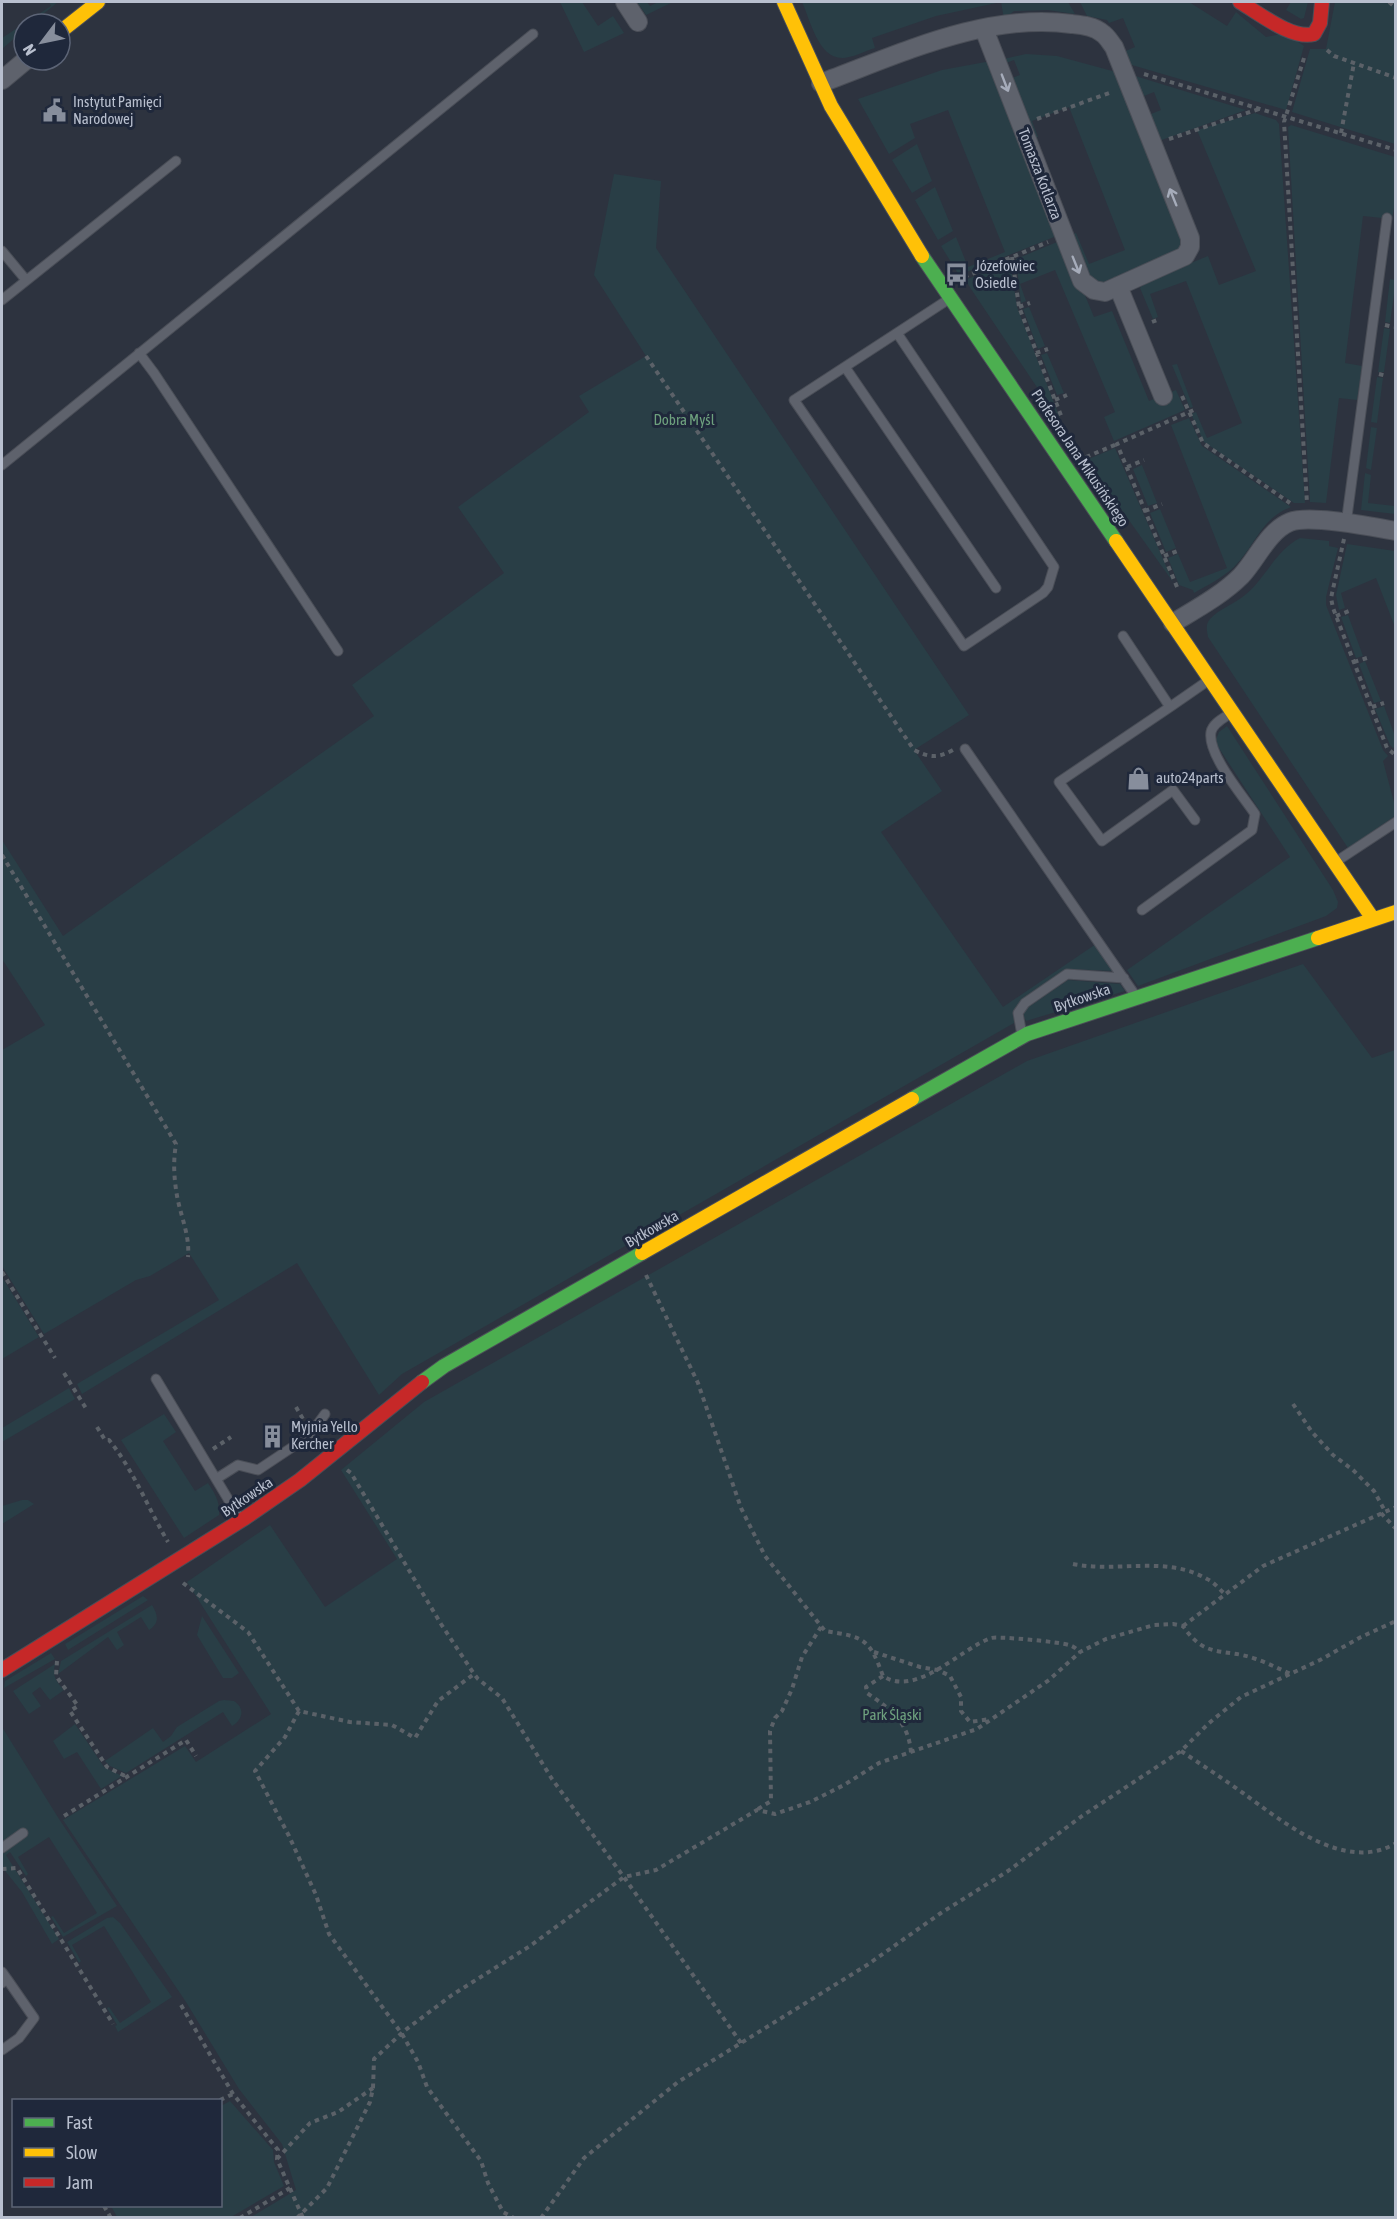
<svg xmlns="http://www.w3.org/2000/svg" width="1397" height="2219" viewBox="0 0 1397 2219" font-family="'Asap Condensed',sans-serif">
<style>
.green{fill:#293e46}
.lines{fill:none;stroke-linecap:round;stroke-linejoin:round}
.lane-casing{stroke:#4a4e57;stroke-width:11}
.street-casing{stroke:#4a4e57;stroke-width:20}
.fast-casing{stroke:#4a4e57;stroke-width:16}
.slow-casing{stroke:#4a4e57;stroke-width:16}
.jam-casing{stroke:#4a4e57;stroke-width:16}
.path{stroke:#5b6168;stroke-width:4;stroke-dasharray:4.5 4.5;stroke-linecap:butt}
.lane{stroke:#5e626c;stroke-width:9}
.street{stroke:#5e626c;stroke-width:18}
.fast{stroke:#4caf50;stroke-width:14}
.slow{stroke:#ffc107;stroke-width:14}
.jam{stroke:#c62828;stroke-width:14}
.oneway{stroke:#a6acba}
.labels{text-anchor:middle;stroke-width:6;stroke-linejoin:round;paint-order:stroke}
.poi-label{font-size:15px;fill:#b8bfce;stroke:#1f283b;text-anchor:start}
.street-label{font-size:15px;fill:#b8bfce;stroke:#1f283b}
.park-label{font-size:15px;fill:#6ea17e;stroke:#1f283b}
</style>
<rect width="100%" height="100%" fill="#2d333f"/>
<path class="green" d="M 49,2 L 58,2 L 31,24 L 24,24 L 24,30 L 2,49 L 2,38 L 51,6 Z
M 560,2 L 582,2 L 598,26 L 613,16 L 624,33 L 584,52 Z
M 637,2 L 647,2 L 650,6 L 658,2 L 673,2 L 646,15 Z
M 802,2 L 1068,2 L 1075,14 L 1048,10 L 1014,11 L 1004,19 L 1001,2 L 936,16 L 872,38 L 875,48 C 865,51 852,58 842,58 C 818,58 810,19 802,2 Z
M 1080,2 L 1189,2 L 1227,26 L 1236,12 L 1266,37 L 1286,33 L 1304,46 L 1286,110 L 1125,63 L 1121,53 L 1135,47 L 1123,18 L 1109,23 L 1107,20 L 1087,16 Z
M 1291,2 L 1308,2 L 1304,18 L 1301,19 L 1286,10 Z
M 1335,2 L 1395,2 L 1395,144 L 1292,112 L 1310,49 L 1326,49 Z
M 1026,54 L 1057,56 L 1116,72 L 1186,247 L 1096,288 L 1068,236 L 1076,233 L 1089,264 L 1125,250 L 1069,107 L 1032,121 L 1038,137 L 1029,141 L 1007,80 L 1020,75 L 1014,60 L 1001,65 L 999,60 Z
M 991,61 L 1059,235 L 959,275 L 941,246 L 956,237 L 968,267 L 1005,252 L 948,110 L 910,124 L 915,138 L 889,154 L 858,99 L 942,70 Z
M 1129,74 L 1246,110 L 1156,142 L 1146,116 L 1161,110 L 1154,92 L 1139,98 Z
M 1255,113 L 1276,120 L 1279,124 L 1305,503 L 1294,503 L 1204,442 L 1191,414 L 1196,412 L 1207,438 L 1242,423 L 1186,281 L 1150,294 L 1158,317 L 1153,319 L 1140,288 L 1144,282 L 1208,256 L 1219,285 L 1256,271 L 1197,130 Z
M 1291,125 L 1395,157 L 1395,202 L 1392,219 L 1363,216 L 1345,363 L 1362,366 L 1357,400 L 1339,398 L 1326,503 L 1310,502 L 1288,127 Z
M 917,144 L 932,181 L 912,193 L 892,160 Z
M 614,174 L 661,181 L 656,248 L 969,715 L 914,750 L 942,791 L 881,832 L 1003,1007 L 1096,944 L 1115,971 L 1067,969 L 1021,1000 L 1014,1012 L 1014,1023 L 402,1374 L 379,1395 L 297,1263 L 82,1394 L 77,1384 L 219,1300 L 189,1253 L 150,1276 L 136,1280 L 44,1334 L 2,1266 L 2,1050 L 45,1025 L 2,959 L 2,840 L 63,936 L 374,716 L 352,685 L 504,573 L 458,507 L 589,412 L 579,396 L 646,356 L 594,275 Z
M 935,187 L 953,231 L 938,240 L 915,200 Z
M 1062,240 L 1094,317 L 1112,311 L 1149,401 L 1176,390 L 1185,410 L 1114,441 L 1104,417 L 1115,412 L 1055,270 L 1020,284 L 1026,301 L 1021,303 L 1016,259 Z
M 1010,262 L 1017,307 L 1063,426 L 965,280 Z
M 1390,279 L 1396,280 L 1390,323 L 1385,322 Z
M 1029,307 L 1045,346 L 1038,349 L 1023,309 Z
M 1384,328 L 1390,329 L 1384,372 L 1378,372 Z
M 1047,353 L 1064,393 L 1057,395 L 1041,355 Z
M 1177,364 L 1193,407 L 1190,408 L 1172,365 Z
M 1377,377 L 1383,378 L 1377,423 L 1371,422 Z
M 1189,418 L 1202,446 L 1291,507 C 1261,518 1255,546 1234,567 C 1222,578 1208,585 1194,593 L 1193,590 L 1179,585 L 1168,558 L 1178,554 L 1190,582 L 1227,568 L 1171,425 Z
M 1371,427 L 1377,428 L 1371,470 L 1366,468 Z
M 1115,448 L 1173,582 L 1086,460 Z
M 1142,465 L 1157,503 L 1148,506 L 1133,469 Z
M 1365,473 L 1371,475 L 1368,503 L 1395,506 L 1395,514 L 1361,510 Z
M 1160,509 L 1176,548 L 1166,552 L 1150,513 Z
M 1300,538 L 1329,541 L 1329,546 L 1338,548 L 1326,597 L 1326,605 L 1383,750 L 1388,756 L 1383,761 L 1395,806 L 1395,816 L 1348,848 L 1208,637 C 1207,630 1205,625 1210,619 C 1219,609 1234,604 1245,595 C 1265,579 1276,550 1300,538 Z
M 1347,544 L 1395,551 L 1395,627 L 1376,578 L 1341,593 L 1345,608 L 1339,610 L 1336,595 Z
M 1348,615 L 1363,656 L 1356,658 L 1341,617 Z
M 1365,661 L 1381,701 L 1374,703 L 1359,664 Z
M 1384,706 L 1395,736 L 1395,746 L 1393,748 L 1390,745 L 1375,709 Z
M 1227,726 L 1333,890 L 1338,902 L 1337,908 L 1326,916 L 1138,986 L 1127,970 L 1290,857 L 1215,742 L 1219,732 Z
M 1303,964 L 1372,1058 L 1395,1050 L 1395,2217 L 251,2217 L 296,2190 L 282,2144 L 239,2089 L 186,2002 L 63,1820 L 185,1746 L 196,1762 L 271,1714 L 187,1582 L 270,1525 L 325,1607 L 397,1559 L 341,1470 L 424,1402 L 1027,1061 Z
M 1068,980 L 1120,984 L 1125,991 L 1026,1021 L 1023,1015 L 1027,1008 Z
M 2,1277 L 39,1337 L 2,1359 Z
M 69,1388 L 75,1399 L 2,1442 L 2,1428 Z
M 164,1414 L 176,1432 L 163,1441 L 195,1491 L 208,1483 C 215,1494 220,1501 219,1515 L 184,1538 L 121,1440 Z
M 22,1500 L 28,1500 L 34,1504 L 2,1524 L 2,1506 Z
M 143,1596 L 148,1600 L 68,1650 L 65,1644 Z
M 152,1605 C 158,1615 160,1623 149,1630 L 141,1617 L 117,1632 L 124,1645 L 117,1650 L 108,1637 L 58,1674 L 61,1661 Z
M 202,1616 L 239,1673 L 232,1678 L 223,1678 L 197,1635 Z
M 51,1653 L 55,1659 L 4,1688 L 5,1681 Z
M 55,1664 C 52,1676 56,1681 64,1690 L 50,1700 L 40,1687 L 32,1693 L 41,1706 L 29,1714 L 13,1691 Z
M 224,1700 L 234,1701 C 246,1709 242,1720 232,1726 L 223,1712 L 126,1773 L 110,1766 L 105,1761 L 153,1728 L 163,1742 L 171,1736 L 177,1727 L 219,1701 Z
M 75,1724 L 104,1767 L 122,1776 L 101,1789 L 77,1752 L 64,1759 L 53,1741 Z
M 2,1727 L 59,1819 L 117,1906 L 63,1937 L 51,1917 L 53,1916 L 64,1933 L 97,1913 L 49,1837 L 18,1857 L 28,1874 L 26,1876 L 10,1852 L 6,1855 L 59,1939 L 52,1944 L 22,1892 L 2,1867 Z
M 113,1917 L 120,1923 L 172,1997 L 118,2032 L 115,2026 L 117,2025 L 107,2008 L 109,2007 L 120,2023 L 151,2002 L 104,1926 L 72,1945 L 81,1961 L 79,1963 L 67,1942 L 107,1918 Z
M 230,2101 L 273,2150 L 274,2162 L 284,2186 L 231,2217 L 117,2217 L 111,2206 L 220,2206 L 221,2106 Z"/>
<g class="lines">
<defs>
<path id="lane" d="M 2,251 L 26,280
M 2,300 L 176,161
M 897,333 L 1054,567 L 1048,587 L 1043,593 L 964,646 L 794,400 L 949,299
M 139,353 L 154,373 L 338,651
M 845,367 L 996,588
M 2,465 L 533,34
M 1346,524 L 1387,218
M 1123,636 L 1170,707 L 1209,680
M 1170,707 L 1059,782 L 1102,841 L 1173,790 L 1195,820
M 965,749 L 1135,995
M 1337,861 L 1396,822
M 1142,910 L 1252,830 L 1255,814 C 1243,796 1207,754 1211,732 C 1213,723 1224,718 1231,713
M 1022,1035 L 1018,1013 L 1025,1003 L 1067,974 L 1124,978
M 156,1379 L 240,1519
M 216,1479 L 238,1465 L 258,1470 L 309,1436 L 325,1414
M 2,1848 L 23,1833
M 2,1972 L 7,1979 L 2,1983
M 2,2050 L 19,2038 L 34,2018 L 7,1979"/>
<path id="street" d="M 625,2 L 638,22
M 2,80 L 26,60
M 821,83 C 900,54 986,12 1072,24 C 1082,25 1094,26 1102,33 C 1107,36 1110,42 1114,47 L 1190,238 L 1190,247 L 1185,256 L 1105,292 L 1094,290 L 1082,281 L 984,29
M 1118,286 L 1163,396
M 1173,623 C 1196,609 1222,595 1241,576 C 1257,559 1268,531 1290,522 C 1310,514 1372,527 1396,531"/>
<path id="fast" d="M 922,256 L 1116,541
M 912,1099 L 1027,1034 L 1318,938
M 422,1382 L 444,1366 L 642,1253"/>
<path id="slow" d="M 784,2 L 831,106 L 922,256
M 60,32 L 98,2
M 1116,541 L 1373,919
M 1318,938 L 1396,912
M 642,1253 L 912,1099"/>
<path id="jam" d="M 1240,2 C 1259,13 1292,40 1314,34 L 1320,23 L 1322,2
M 2,1670 L 245,1518 L 300,1480 L 422,1382"/>
</defs>
<use href="#lane" class="lane-casing"/>
<use href="#street" class="street-casing"/>
<use href="#fast" class="fast-casing"/>
<use href="#slow" class="slow-casing"/>
<use href="#jam" class="jam-casing"/>
<path class="path" d="M 1389,2 L 1396,8
M 1327,50 L 1334,56 L 1396,78
M 1304,58 L 1284,122 L 1307,503
M 1144,74 L 1396,150
M 1037,119 L 1112,92
M 1341,133 L 1354,63
M 1169,139 L 1259,109
M 1012,257 L 1019,307 L 1062,418
M 964,277 L 1048,242
M 1019,307 L 1030,303
M 1152,322 L 1160,319
M 1385,325 L 1394,327
M 1036,353 L 1048,349
M 646,356 L 914,750 C 930,758 938,758 953,750
M 1379,374 L 1387,376
M 1182,396 L 1203,443 L 1290,503
M 1055,400 L 1067,395
M 1086,457 L 1117,444
M 1127,467 L 1144,460
M 1145,511 L 1162,504
M 1344,539 L 1331,598 L 1333,608 L 1387,748 L 1394,754
M 1164,556 L 1180,550
M 1177,587 L 1117,444 L 1196,409
M 1336,616 L 1349,611
M 1354,662 L 1367,658
M 1372,707 L 1384,703
M 2,855 L 176,1144 C 173,1162 174,1178 177,1196 C 181,1217 190,1236 188,1257
M 2,1272 L 55,1358
M 646,1275 L 698,1383 L 741,1508 L 765,1556 L 825,1631 C 864,1637 869,1638 883,1676 C 916,1698 960,1649 991,1638 C 998,1636 1060,1642 1069,1645 C 1073,1646 1077,1649 1080,1652
M 64,1373 L 87,1410
M 1293,1404 L 1312,1432 L 1333,1455 L 1353,1470 L 1374,1491 L 1385,1511
M 296,1407 L 303,1419
M 97,1427 L 105,1440 L 109,1440 C 134,1471 148,1508 168,1542
M 213,1449 L 231,1437
M 347,1470 L 351,1473 L 441,1624 L 474,1674 L 478,1679 L 502,1698 L 552,1779 L 626,1880 L 741,2043
M 1381,1513 L 1396,1529
M 1073,1564 C 1117,1573 1166,1555 1207,1579 C 1214,1582 1219,1589 1225,1594
M 183,1583 L 248,1632 L 299,1711 L 350,1722 L 392,1725 L 415,1738 L 438,1701 L 474,1674
M 1183,1626 L 1263,1566 L 1396,1507
M 874,1652 L 920,1667 L 938,1670 L 950,1676 L 961,1697 L 961,1711 L 970,1722 L 990,1719
M 57,1661 L 56,1676 L 78,1706 L 70,1711 L 107,1767 L 125,1776
M 883,1676 L 866,1687 L 867,1693 C 890,1709 909,1722 911,1753
M 299,1711 L 285,1737 L 255,1771 L 289,1836 L 316,1895 L 329,1934 L 402,2034 L 418,2062 L 427,2087 L 481,2161 L 488,2183 L 503,2212 L 514,2218
M 1181,1751 C 1202,1765 1222,1778 1243,1793 C 1282,1821 1345,1874 1396,1843
M 758,1809 L 771,1801 L 770,1731 L 775,1718 L 782,1711 L 792,1689 L 802,1657 L 821,1627
M 64,1816 L 186,1740 L 196,1756
M 2,1869 L 17,1868 L 113,2024
M 181,2005 L 233,2094 L 278,2150 L 277,2159 L 303,2218
M 373,2088 L 374,2059 L 404,2031 L 452,1995 L 530,1946 L 624,1877 L 656,1870 L 757,1810 L 775,1814 L 810,1802 L 844,1785 L 879,1763 L 977,1729 L 1049,1680 L 1080,1652 L 1106,1639 L 1154,1625 L 1173,1624 L 1183,1626 C 1206,1660 1223,1647 1256,1659 C 1268,1663 1279,1669 1291,1674
M 220,2100 L 233,2094
M 277,2159 L 310,2123 L 338,2112 L 373,2088 L 370,2102 L 327,2188 L 297,2218
M 104,2206 L 111,2218
M 240,2218 L 290,2188
M 541,2218 L 584,2158 L 678,2082 L 867,1965 L 941,1913 L 1008,1871 L 1082,1816 L 1181,1751 L 1209,1723 L 1241,1697 L 1320,1660 L 1361,1637 L 1396,1621"/>
<use href="#lane" class="lane"/>
<use href="#street" class="street"/>
<use href="#fast" class="fast"/>
<use href="#slow" class="slow"/>
<use href="#jam" class="jam"/>
</g>
<defs><path id="oneway-shaft" d="M-6 0H5M1.5-3L5.5 0L1.5 3" fill="none" stroke-width="1.6" stroke-linecap="round" stroke-linejoin="round" transform="scale(1.5)"/></defs>
<g class="oneway">
<use href="#oneway-shaft" transform="translate(1005 83) rotate(69)"/>
<use href="#oneway-shaft" transform="translate(1173 197) rotate(-112)"/>
<use href="#oneway-shaft" transform="translate(1076 265) rotate(68)"/>
</g>
<defs>
<symbol id="civic-bare" viewBox="-9 -9 18 18"><path d="M-.6-6.5H3V-4.5H.6V-3L4-1V1h2V6H-6V1h2V-1L-.6-3ZM-1.2 2.5V6h2.4V2.5Z" fill="#878e9c" stroke="#1f283b" stroke-width="2.5" paint-order="stroke"/></symbol>
<symbol id="bus-bare" viewBox="-9 -9 18 18"><path d="M-5-6H5V4H4V6H2V4H-2V6H-4V4H-5ZM-3.5-4V0h7V-4ZM-3.5 1.2v1.5H-2V1.2ZM2 1.2v1.5H3.5V1.2Z" fill="#878e9c" stroke="#1f283b" stroke-width="2.5" paint-order="stroke"/></symbol>
<symbol id="shop-bare" viewBox="-9 -9 18 18"><path d="M-5-2.5h2.3a2.7 3.5 0 0 1 5.4 0H5L5.5 6h-11ZM-1.5-2.5h3a1.5 2.3 0 0 0-3 0Z" fill="#878e9c" stroke="#1f283b" stroke-width="2.5" paint-order="stroke"/></symbol>
<symbol id="building-bare" viewBox="-9 -9 18 18"><path d="M-4-6H4V6H1V3H-1V6H-4ZM-2.5-4.3h1.7v1.8h-1.7ZM.8-4.3h1.7v1.8H.8ZM-2.5-1h1.7V.8h-1.7ZM.8-1h1.7V.8H.8Z" fill="#878e9c" stroke="#1f283b" stroke-width="2.5" paint-order="stroke"/></symbol>
</defs>
<g fill-rule="evenodd">
<use href="#civic-bare" x="38" y="94" width="33" height="33"/>
<use href="#bus-bare" x="940" y="258" width="33" height="33"/>
<use href="#shop-bare" x="1122" y="762" width="33" height="33"/>
<use href="#building-bare" x="256" y="1420" width="33" height="33"/>
</g>
<g class="labels">
<g class="poi-label">
<text x="73" y="107">Instytut Pamięci<tspan x="73" dy="17">Narodowej</tspan></text>
<text x="975" y="271">Józefowiec<tspan x="975" dy="17">Osiedle</tspan></text>
<text x="1156" y="783">auto24parts</text>
<text x="291" y="1432">Myjnia Yello<tspan x="291" dy="17">Kercher</tspan></text>
</g>
<g class="street-label">
<text transform="translate(1040 174) rotate(69)" y="5">Tomasza Kotlarza</text>
<text transform="translate(1080 458) rotate(56)" y="5">Profesora Jana Mikusińskiego</text>
<text transform="translate(1082 998) rotate(-19)" y="5">Bytkowska</text>
<text transform="translate(652 1229) rotate(-30)" y="5">Bytkowska</text>
<text transform="translate(247 1497) rotate(-34)" y="5">Bytkowska</text>
</g>
<g class="park-label">
<text x="684" y="425">Dobra Myśl</text>
<text x="892" y="1720">Park Śląski</text>
</g>
</g>
<rect width="1397" height="2219" fill="none" stroke="#b8bfce" stroke-width="6"/>
<rect x="12" y="2099" width="210" height="108" fill="#1f283b" stroke="#5c6476" stroke-width="1.5"/>
<rect x="24" y="2118" width="30" height="9" fill="#4caf50" stroke="#5c6476" stroke-width="1.5"/>
<text x="66" y="2129" font-size="18" fill="#b8bfce">Fast</text>
<rect x="24" y="2148" width="30" height="9" fill="#ffc107" stroke="#5c6476" stroke-width="1.5"/>
<text x="66" y="2159" font-size="18" fill="#b8bfce">Slow</text>
<rect x="24" y="2178" width="30" height="9" fill="#c62828" stroke="#5c6476" stroke-width="1.5"/>
<text x="66" y="2189" font-size="18" fill="#b8bfce">Jam</text>
<g transform="translate(42 42) rotate(238)"><circle r="28" fill="#1f283b" stroke="#5c6476" stroke-width="1.5"/>
<path d="M0-4.5L10 22L0 15L-10 22Z" fill="#878e9c"/>
<text y="-9" font-size="16" font-weight="bold" text-anchor="middle" fill="#b8bfce">N</text>
</g>
</svg>
